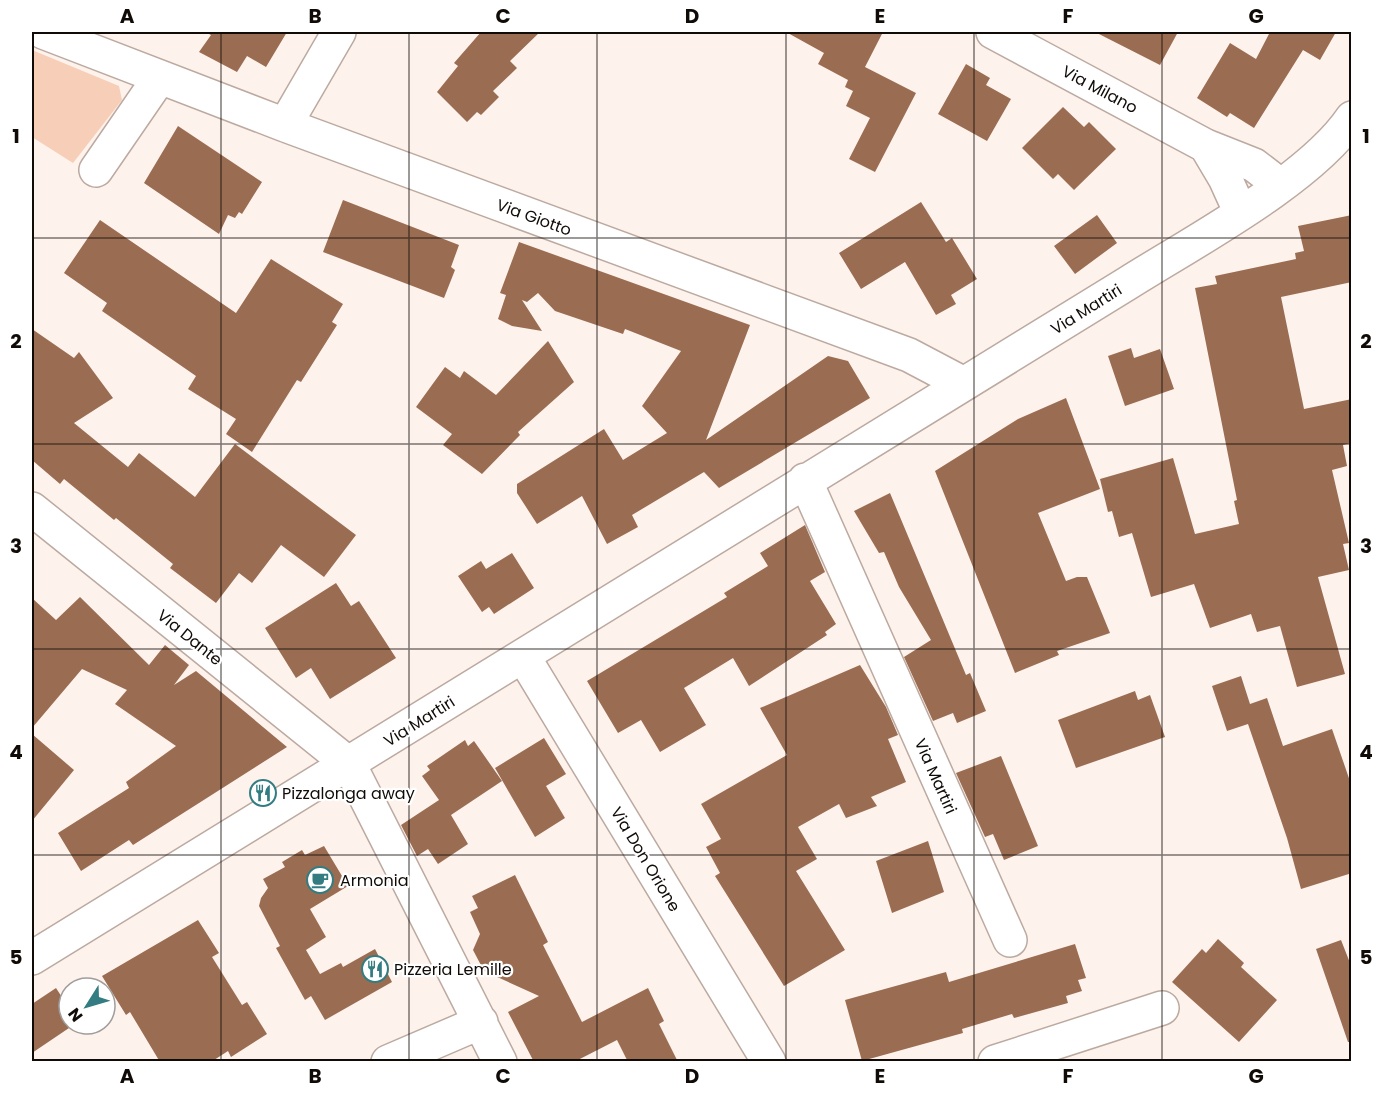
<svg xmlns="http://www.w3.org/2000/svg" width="1383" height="1093" viewBox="0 0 1383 1093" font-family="Poppins,sans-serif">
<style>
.green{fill:#f7ceb7}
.building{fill:#9a6d53}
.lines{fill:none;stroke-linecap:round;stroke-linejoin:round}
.minor-casing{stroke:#bcaaa0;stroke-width:36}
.minor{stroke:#fff;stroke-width:33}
.grid{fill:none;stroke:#110b08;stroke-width:1.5;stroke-opacity:0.55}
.labels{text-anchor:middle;stroke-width:4.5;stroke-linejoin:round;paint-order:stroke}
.street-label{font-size:16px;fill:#110b08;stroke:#fff}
.poi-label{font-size:16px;fill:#110b08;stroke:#fff;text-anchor:start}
.neatline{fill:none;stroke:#110b08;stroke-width:2}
.grid-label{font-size:20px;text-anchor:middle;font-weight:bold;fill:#110b08}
</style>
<rect width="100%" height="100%" fill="#fef2ec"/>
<path class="green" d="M 32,50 L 119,86 L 122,100 L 73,163 L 32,137 Z"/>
<path class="building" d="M 205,32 L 287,32 L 266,67 L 247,56 L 237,72 L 199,52 L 211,35 Z
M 481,32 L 540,32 L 510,61 L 517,68 L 493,91 L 499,97 L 481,115 L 477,112 L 467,122 L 437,92 L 458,66 L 454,63 Z
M 786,32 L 883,32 L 865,67 L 916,93 L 875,172 L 849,159 L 870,118 L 846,106 L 853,91 L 845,87 L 848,80 L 818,64 L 824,53 Z
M 1095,32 L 1178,32 L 1160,65 Z
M 1270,32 L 1336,32 L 1320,60 L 1303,50 L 1254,128 L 1230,113 L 1227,117 L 1197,98 L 1230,43 L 1256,59 Z
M 966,64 L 990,78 L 986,85 L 1011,99 L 987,141 L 938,114 Z
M 1063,107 L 1084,127 L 1089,122 L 1116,149 L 1074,190 L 1058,174 L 1053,179 L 1022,148 Z
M 178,126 L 262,182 L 242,214 L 239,212 L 235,218 L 228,215 L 219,234 L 144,183 Z
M 343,200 L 459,245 L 451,267 L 455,270 L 444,298 L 323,252 Z
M 921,202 L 946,242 L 952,238 L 977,279 L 951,295 L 956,304 L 936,315 L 905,262 L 861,289 L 839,253 Z
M 1097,215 L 1117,243 L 1075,274 L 1054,246 Z
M 1352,215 L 1352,282 L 1281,297 L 1304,409 L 1352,399 L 1351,443 L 1343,445 L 1347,466 L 1332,470 L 1349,543 L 1343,544 L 1349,570 L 1318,577 L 1345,674 L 1297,687 L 1280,626 L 1257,632 L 1251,614 L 1210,628 L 1194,584 L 1151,597 L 1132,533 L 1119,537 L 1112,511 L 1108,512 L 1100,479 L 1173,458 L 1195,534 L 1239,524 L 1234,501 L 1237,500 L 1195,288 L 1217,284 L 1215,276 L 1296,259 L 1295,253 L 1304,251 L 1298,226 Z
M 100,220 L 236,313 L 271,259 L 343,304 L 332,322 L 337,325 L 301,382 L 297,380 L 252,452 L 226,434 L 236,419 L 188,389 L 196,376 L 102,311 L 107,303 L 64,273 Z
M 519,242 L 750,325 L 706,440 L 828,356 L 848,361 L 870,398 L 719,488 L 704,472 L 632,515 L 638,527 L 607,544 L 582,496 L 537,524 L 517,493 L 517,484 L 604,429 L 623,460 L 667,433 L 642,406 L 681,351 L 625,329 L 623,334 L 555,311 L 538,293 L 527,302 L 522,300 L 542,331 L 512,326 L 498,319 L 506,295 L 500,293 Z
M 32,329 L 74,358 L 79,352 L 113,398 L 74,423 L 128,467 L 139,453 L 195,497 L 235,444 L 356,535 L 324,577 L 281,545 L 252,583 L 239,573 L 216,603 L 170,568 L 173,564 L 116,518 L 114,520 L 64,479 L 60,484 L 32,460 Z
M 548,341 L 574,382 L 518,432 L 520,435 L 482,474 L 443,445 L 452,434 L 416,407 L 445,367 L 460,378 L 464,371 L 496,395 Z
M 1131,348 L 1134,358 L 1160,349 L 1174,389 L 1125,406 L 1108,356 Z
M 1066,398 L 1100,489 L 1038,513 L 1066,581 L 1077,577 L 1087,577 L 1110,633 L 1057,651 L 1059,655 L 1015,673 L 935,471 L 1018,419 Z
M 890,493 L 966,675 L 970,673 L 986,711 L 957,723 L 953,713 L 933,721 L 904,657 L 931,640 L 899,587 L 884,552 L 879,553 L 854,511 Z
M 805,525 L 825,572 L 810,581 L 836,624 L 825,632 L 827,635 L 749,686 L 733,658 L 684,688 L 706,725 L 660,752 L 641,720 L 618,733 L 587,681 L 727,597 L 724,593 L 768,566 L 760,553 Z
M 512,553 L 534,588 L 494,614 L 489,607 L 482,612 L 458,576 L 481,561 L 486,569 Z
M 336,583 L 351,606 L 359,601 L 396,658 L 330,699 L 311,668 L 296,678 L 265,628 Z
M 80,597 L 149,665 L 165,645 L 189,665 L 174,685 L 196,671 L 287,747 L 133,845 L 129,840 L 81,871 L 58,833 L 129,788 L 126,782 L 176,746 L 115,704 L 127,690 L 82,669 L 32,728 L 32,598 L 56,620 Z
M 860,665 L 886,707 L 898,735 L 888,739 L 906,782 L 871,797 L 877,806 L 846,818 L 839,804 L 798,827 L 817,859 L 796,871 L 845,950 L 784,986 L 715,876 L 720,873 L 706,847 L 721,839 L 701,804 L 787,755 L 760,708 Z
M 1241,676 L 1250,704 L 1267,698 L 1283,746 L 1332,729 L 1352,787 L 1352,873 L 1301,889 L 1287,838 L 1248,724 L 1227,731 L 1212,686 Z
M 1135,691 L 1138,700 L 1150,695 L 1165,737 L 1076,768 L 1058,720 Z
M 32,734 L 74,770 L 32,821 Z
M 544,738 L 566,774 L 546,786 L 565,818 L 535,837 L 495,768 Z
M 465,740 L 468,746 L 474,741 L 502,781 L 451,815 L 468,844 L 438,864 L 428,849 L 417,856 L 401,825 L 439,800 L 422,776 L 430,770 L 427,766 Z
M 1001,756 L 1038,846 L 1004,860 L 993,834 L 985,837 L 956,773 Z
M 928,841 L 944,892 L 892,913 L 876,861 Z
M 324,846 L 348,886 L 310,909 L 326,937 L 306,950 L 320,974 L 341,963 L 343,967 L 375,949 L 392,982 L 325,1020 L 311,996 L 305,1000 L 276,948 L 280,946 L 259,906 L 261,898 L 268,888 L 263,879 L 285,867 L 282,862 L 302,850 L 305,855 Z
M 515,875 L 548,942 L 543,945 L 582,1022 L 648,988 L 664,1021 L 659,1024 L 678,1062 L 628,1062 L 617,1040 L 574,1062 L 534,1062 L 508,1012 L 539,996 L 484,971 L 473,950 L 480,934 L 470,912 L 478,908 L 472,896 Z
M 198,920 L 219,953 L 212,957 L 242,1005 L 247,1002 L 267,1034 L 231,1057 L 228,1051 L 211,1062 L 160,1062 L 130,1012 L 126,1015 L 102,976 Z
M 1218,939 L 1244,963 L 1241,967 L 1277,1000 L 1239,1042 L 1172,982 L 1202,949 L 1206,953 Z
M 1341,940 L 1352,968 L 1352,1042 L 1348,1042 L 1316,949 Z
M 1075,944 L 1086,978 L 1078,980 L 1082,991 L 1066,996 L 1068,1003 L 1014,1018 L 1012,1014 L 962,1029 L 963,1033 L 862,1061 L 845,1000 L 946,972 L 949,982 Z
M 56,988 L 69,1008 L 69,1028 L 32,1053 L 32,1004 Z"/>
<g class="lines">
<defs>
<path id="minor" d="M 43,32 L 285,125 L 909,355 L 964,384
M 993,32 L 1206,146 L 1254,165 L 1280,185
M 285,125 L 339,32
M 1206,146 L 1225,178 L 1240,211
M 96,170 L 160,77
M 805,480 L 1010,940
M 32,509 L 349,764 L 500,1062
M 523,656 L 769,1062
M 32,958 L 1128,283 C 1193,242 1310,180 1352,118
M 388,1062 L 481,1022
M 995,1062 L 1162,1008"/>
</defs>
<use href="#minor" class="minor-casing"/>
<use href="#minor" class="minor"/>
</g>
<path class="grid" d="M 221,32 L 221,1062M 409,32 L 409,1062M 597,32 L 597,1062M 786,32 L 786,1062M 974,32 L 974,1062M 1162,32 L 1162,1062M 32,238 L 1352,238M 32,444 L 1352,444M 32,649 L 1352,649M 32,855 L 1352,855"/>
<defs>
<symbol id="restaurant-ring" viewBox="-11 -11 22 22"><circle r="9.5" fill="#fff" stroke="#337c81" stroke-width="1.5"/><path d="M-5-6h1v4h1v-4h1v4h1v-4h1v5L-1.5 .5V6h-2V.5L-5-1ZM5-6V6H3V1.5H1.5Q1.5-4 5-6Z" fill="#337c81"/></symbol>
<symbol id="cafe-ring" viewBox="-11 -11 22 22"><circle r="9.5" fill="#fff" stroke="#337c81" stroke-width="1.5"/><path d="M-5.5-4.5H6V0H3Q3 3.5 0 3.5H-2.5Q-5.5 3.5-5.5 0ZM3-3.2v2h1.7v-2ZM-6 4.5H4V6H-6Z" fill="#337c81"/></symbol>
</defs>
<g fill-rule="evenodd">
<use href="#restaurant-ring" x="248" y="778" width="30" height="30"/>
<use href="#cafe-ring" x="305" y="865" width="30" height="30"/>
<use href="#restaurant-ring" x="360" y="954" width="30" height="30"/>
</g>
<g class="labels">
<g class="street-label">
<text transform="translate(1100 89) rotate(28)" y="6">Via Milano</text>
<text transform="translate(534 217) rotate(20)" y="6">Via Giotto</text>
<text transform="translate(1086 309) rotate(-32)" y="6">Via Martiri</text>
<text transform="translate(190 637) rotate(39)" y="6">Via Dante</text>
<text transform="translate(419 721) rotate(-32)" y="6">Via Martiri</text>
<text transform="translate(936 776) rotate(66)" y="6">Via Martiri</text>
<text transform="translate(646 859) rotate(59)" y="6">Via Don Orione</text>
</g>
<g class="poi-label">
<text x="282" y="799">Pizzalonga away</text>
<text x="340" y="886">Armonia</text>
<text x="394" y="975">Pizzeria Lemille</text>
</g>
</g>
<rect width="1383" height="1093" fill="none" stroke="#ffffff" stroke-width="66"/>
<g transform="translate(87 1006) rotate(233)"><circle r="28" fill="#ffffff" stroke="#a09d9c" stroke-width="1.5"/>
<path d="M0-4.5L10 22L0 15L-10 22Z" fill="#337c81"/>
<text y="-9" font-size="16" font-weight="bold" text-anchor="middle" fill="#110b08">N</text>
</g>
<rect x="33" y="33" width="1317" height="1027" class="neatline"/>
<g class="grid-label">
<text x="127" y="23">A</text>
<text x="315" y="23">B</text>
<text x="503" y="23">C</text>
<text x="692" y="23">D</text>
<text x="880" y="23">E</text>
<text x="1068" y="23">F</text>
<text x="1256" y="23">G</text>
<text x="16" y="143">1</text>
<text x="1366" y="143">1</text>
<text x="16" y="348">2</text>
<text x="1366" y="348">2</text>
<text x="16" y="553">3</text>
<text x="1366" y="553">3</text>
<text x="16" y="759">4</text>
<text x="1366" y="759">4</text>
<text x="16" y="964">5</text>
<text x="1366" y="964">5</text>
<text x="127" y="1083">A</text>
<text x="315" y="1083">B</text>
<text x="503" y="1083">C</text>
<text x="692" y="1083">D</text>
<text x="880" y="1083">E</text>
<text x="1068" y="1083">F</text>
<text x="1256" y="1083">G</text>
</g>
</svg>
